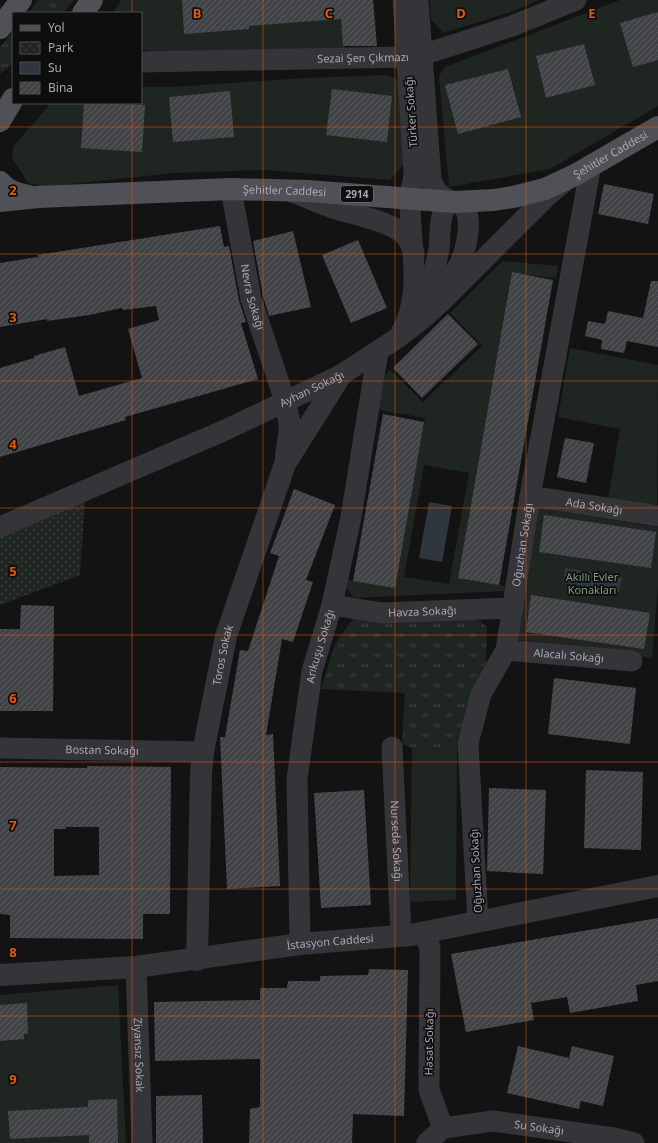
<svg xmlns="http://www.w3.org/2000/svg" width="658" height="1143" viewBox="0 0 658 1143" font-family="'Noto Sans',sans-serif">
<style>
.grass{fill:url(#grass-tufts)}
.park{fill:url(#park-dots)}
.garden{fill:#1f2621;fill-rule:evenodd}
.water{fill:#2f363d}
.building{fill:url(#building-hatch);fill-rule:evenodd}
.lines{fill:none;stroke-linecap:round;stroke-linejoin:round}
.minor{stroke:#343439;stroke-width:21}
.tertiary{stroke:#343439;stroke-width:22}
.primary{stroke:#505157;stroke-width:22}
.grid{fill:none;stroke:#e8590c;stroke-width:1;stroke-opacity:0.55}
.labels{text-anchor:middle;stroke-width:3.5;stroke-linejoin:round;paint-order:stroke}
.shield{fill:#0e0e0f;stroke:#787a82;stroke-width:1}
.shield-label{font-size:10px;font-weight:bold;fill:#a6a8b3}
.street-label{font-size:11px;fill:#a6a8b3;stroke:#0e0e0f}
.park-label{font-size:11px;fill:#7e9d84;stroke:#0e0e0f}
.grid-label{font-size:13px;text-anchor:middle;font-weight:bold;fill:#e8590c;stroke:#0e0e0f;stroke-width:3.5;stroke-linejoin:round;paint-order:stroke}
</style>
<defs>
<pattern id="grass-tufts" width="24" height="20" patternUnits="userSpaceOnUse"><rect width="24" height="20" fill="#1f2621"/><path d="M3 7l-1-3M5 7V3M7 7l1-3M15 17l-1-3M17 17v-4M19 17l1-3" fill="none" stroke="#3d433f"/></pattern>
<pattern id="park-dots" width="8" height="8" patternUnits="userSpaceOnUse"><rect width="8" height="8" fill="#1f2621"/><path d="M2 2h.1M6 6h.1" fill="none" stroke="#3d433f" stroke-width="1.8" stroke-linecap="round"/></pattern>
<pattern id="building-hatch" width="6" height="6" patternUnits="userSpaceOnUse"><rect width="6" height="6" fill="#424347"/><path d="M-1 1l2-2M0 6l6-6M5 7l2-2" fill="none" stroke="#5a5b5f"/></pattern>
</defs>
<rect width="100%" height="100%" fill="#131314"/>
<path class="grass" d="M 38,0 L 74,0 L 63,13 L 29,13 Z
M 13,32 L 13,63 L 0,74 L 0,47 Z
M 469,613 L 487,627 L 486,663 L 474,687 L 457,740 L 457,750 L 412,748 L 402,744 L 405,693 L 321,689 L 335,644 L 353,619 Z"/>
<path class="park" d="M 85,501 L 80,575 L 0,605 L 0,537 Z"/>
<path class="garden" d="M 121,0 L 339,0 L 345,51 L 181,61 L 141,49 L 141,13 L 113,13 Z
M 430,0 L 539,0 L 514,11 L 443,33 L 431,19 Z
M 620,0 L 658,0 L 658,106 L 550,169 L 449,187 L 439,76 L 445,67 Z
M 388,75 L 398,80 L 404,164 L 390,180 L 264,170 L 173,173 L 45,187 L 28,183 L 12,158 L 13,147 L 51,103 L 141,103 L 141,87 L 173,87 L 305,78 Z
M 503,261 L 558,266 L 556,278 L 512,273 L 507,301 L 519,321 L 504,319 L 466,532 L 479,552 L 463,549 L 458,577 L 505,586 L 504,591 L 354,598 L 347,588 L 348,580 L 353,581 L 419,450 L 425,418 L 379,410 L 385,375 L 390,370 L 423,402 L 482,346 L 450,313 ZM 424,465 L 469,473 L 449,584 L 404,577 Z
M 570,348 L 658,365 L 657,508 L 608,499 L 620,429 L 558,417 Z
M 534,507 L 658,527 L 658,587 L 652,658 L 513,639 Z
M 412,748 L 457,750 L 456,900 L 410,902 Z
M 118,985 L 126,1143 L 0,1143 L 0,995 Z"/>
<path class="water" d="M 429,502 L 452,506 L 442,562 L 419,558 Z
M 565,568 L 622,577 L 619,592 L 563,583 Z"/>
<path class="building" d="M 182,0 L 373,0 L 377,46 L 343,46 L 341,19 L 249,26 L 249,29 L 184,34 Z
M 658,12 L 658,60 L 633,67 L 620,23 Z
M 584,44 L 595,85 L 546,98 L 536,56 Z
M 508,69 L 521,117 L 458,134 L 445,85 Z
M 332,89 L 392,96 L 387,142 L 326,135 Z
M 230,91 L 234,137 L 173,142 L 169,97 Z
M 84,103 L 145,105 L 142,152 L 81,148 Z
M 604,184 L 654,194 L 648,224 L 598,214 Z
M 220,226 L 224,247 L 229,246 L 239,301 L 246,322 L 241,323 L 258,379 L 125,417 L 126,420 L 0,457 L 0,368 L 34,358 L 34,356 L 65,347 L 79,396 L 142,378 L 128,329 L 159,320 L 156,306 L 123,310 L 122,308 L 89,315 L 47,321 L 47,319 L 0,327 L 0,263 L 38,257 L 38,255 Z
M 293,231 L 311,307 L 269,316 L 263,296 L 253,241 Z
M 358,240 L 387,308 L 351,323 L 322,255 Z
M 512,272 L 553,280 L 499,585 L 458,578 Z
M 651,281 L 658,281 L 658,347 L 627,341 L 624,353 L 601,349 L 602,340 L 585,336 L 588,321 L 605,324 L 608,311 L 643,318 Z
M 448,314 L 478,344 L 422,398 L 393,368 Z
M 383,414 L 424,422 L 395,588 L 353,581 Z
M 565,438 L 594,443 L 586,483 L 557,477 Z
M 294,489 L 335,505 L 306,580 L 313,582 L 293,642 L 282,639 L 266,735 L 273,734 L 280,886 L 227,889 L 220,737 L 225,737 L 240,650 L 248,651 L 279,556 L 270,553 Z
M 544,515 L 656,532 L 651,568 L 539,552 Z
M 531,595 L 650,613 L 644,649 L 526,632 Z
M 21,605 L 54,606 L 53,711 L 0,711 L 0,629 L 20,629 Z
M 554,678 L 636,688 L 630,744 L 548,734 Z
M 87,766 L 171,767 L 170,914 L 143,914 L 143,939 L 10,938 L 10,915 L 0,914 L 0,767 L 87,768 ZM 66,827 L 99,827 L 99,875 L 54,876 L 54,829 L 66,829 Z
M 586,770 L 643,772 L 641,850 L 584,848 Z
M 489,788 L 546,790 L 543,874 L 487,871 Z
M 364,790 L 371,905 L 321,908 L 314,793 Z
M 658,918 L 658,981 L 636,985 L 638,1001 L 570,1013 L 567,997 L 531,1003 L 534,1020 L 466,1032 L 451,954 Z
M 369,969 L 408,970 L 404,1116 L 353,1114 L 352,1143 L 249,1143 L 250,1109 L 260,1107 L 260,1059 L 155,1061 L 154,1002 L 260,1000 L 260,988 L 287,988 L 288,981 L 320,981 L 320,976 L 368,975 Z
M 27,1003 L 28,1034 L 24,1034 L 24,1039 L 0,1041 L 0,1005 Z
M 518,1046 L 569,1058 L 572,1046 L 614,1056 L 603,1106 L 581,1101 L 579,1109 L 507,1093 Z
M 202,1095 L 203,1143 L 156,1143 L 156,1096 Z
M 117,1099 L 118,1143 L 89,1143 L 89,1135 L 10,1139 L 8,1111 L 88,1107 L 88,1100 Z"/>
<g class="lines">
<g class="minor">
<path d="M 418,0 L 431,180 C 435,191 441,197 452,201 C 455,203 458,203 461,205 C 475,214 466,250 460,263 C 456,271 450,279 445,286"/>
<path id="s1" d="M 141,62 L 407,57 L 422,55 L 512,26 L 576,0"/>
<path id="s2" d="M 231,189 L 251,299 L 285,401"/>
<path d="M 292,192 C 305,196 317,203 330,207 C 350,214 385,220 401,232 C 408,237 411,244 414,252"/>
<path d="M 419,309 C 429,292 435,269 439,249 C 441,234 438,216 448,203 L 454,202"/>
<path d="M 400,335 C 425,292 409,245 410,199 C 410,190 414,181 414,172 L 403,0"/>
<path id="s3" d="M 530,496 L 658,516"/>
<path id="s4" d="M 0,527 L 223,431 L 341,375 L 399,337 L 421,320 L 442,301 L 546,197 L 564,182"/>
<path id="s5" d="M 332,605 L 382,613 L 513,608"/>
<path id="s6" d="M 506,650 L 632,661"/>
<path id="s7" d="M 392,747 L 401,935"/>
<path id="s8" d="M 0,748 L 203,752"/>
<path id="s9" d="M 478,921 L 468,743 L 481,694 L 506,650 L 530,496 L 591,165"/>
<path d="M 423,932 L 430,947 L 429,1090 L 443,1128"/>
<path id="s10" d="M 300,944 L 297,779 L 312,671 L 332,605 L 351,517 L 378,351"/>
<path id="s11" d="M 136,967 L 142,1143"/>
<path id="s12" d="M 443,1128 L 493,1121 L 614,1138 L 634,1143"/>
<path d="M 427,1143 L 443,1128"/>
</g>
<g class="tertiary">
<path d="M 285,401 L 290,426 L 286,457"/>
<path id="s13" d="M 197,960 L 201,773 L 203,752 L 226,636 L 285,464 L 341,375"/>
<path id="s14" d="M 0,975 L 136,967 L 300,944 L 411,935 L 658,886"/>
</g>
<g class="primary">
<path d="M 83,13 L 92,0"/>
<path d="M 0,28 L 21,0"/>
<path d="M 0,121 L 13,99"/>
<path d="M 0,182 C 8,191 17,194 29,196"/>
<path id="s15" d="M 0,201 L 38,197 L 231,189 L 307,191 L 454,202 L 494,200 L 513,197 L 545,189 L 575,175 L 658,127"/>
</g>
</g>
<path class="grid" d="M 132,0 L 132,13M 263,0 L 263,1143M 395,0 L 395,1143M 526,0 L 526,1143M 132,103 L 132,1143M 0,127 L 658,127M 0,254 L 658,254M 0,381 L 658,381M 0,508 L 658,508M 0,635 L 658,635M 0,762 L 658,762M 0,889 L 658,889M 0,1016 L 658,1016"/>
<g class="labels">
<rect class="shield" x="341" y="186" width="32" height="16" rx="3"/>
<g class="shield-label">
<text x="357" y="198">2914</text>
</g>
<g class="street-label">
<text dy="4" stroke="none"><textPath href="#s1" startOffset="222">Sezai Şen Çıkmazı</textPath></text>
<text transform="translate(411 112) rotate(-94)" y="4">Türker Sokağı</text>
<text dy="4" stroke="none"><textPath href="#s15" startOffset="621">Şehitler Caddesi</textPath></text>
<text dy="4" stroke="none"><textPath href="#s15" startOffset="285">Şehitler Caddesi</textPath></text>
<text dy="4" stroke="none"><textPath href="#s2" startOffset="110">Nevra Sokağı</textPath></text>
<text dy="4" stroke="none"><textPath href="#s4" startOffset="341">Ayhan Sokağı</textPath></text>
<text dy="4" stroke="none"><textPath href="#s3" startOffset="65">Ada Sokağı</textPath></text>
<text dy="4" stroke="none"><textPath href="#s9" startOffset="386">Oğuzhan Sokağı</textPath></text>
<text dy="4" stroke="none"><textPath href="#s5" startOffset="91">Havza Sokağı</textPath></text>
<text dy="4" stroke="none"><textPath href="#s10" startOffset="300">Arıkuşu Sokağı</textPath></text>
<text dy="4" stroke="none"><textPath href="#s6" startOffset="63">Alacalı Sokağı</textPath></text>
<text dy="4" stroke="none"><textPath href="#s13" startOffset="307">Toros Sokak</textPath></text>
<text dy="4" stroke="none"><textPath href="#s8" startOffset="102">Bostan Sokağı</textPath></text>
<text dy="4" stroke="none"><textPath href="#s7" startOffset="94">Nurseda Sokağı</textPath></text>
<text transform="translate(476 871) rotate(-93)" y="4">Oğuzhan Sokağı</text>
<text dy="4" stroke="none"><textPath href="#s14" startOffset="332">İstasyon Caddesi</textPath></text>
<text transform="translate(429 1042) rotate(-89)" y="4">Hasat Sokağı</text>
<text dy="4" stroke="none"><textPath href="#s11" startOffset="88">Ziyansız Sokak</textPath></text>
<text dy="4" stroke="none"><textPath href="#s12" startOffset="97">Su Sokağı</textPath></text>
</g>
<g class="park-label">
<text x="592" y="581">Akıllı Evler<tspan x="592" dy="13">Konakları</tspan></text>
</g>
</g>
<g class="grid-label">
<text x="197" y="18">B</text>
<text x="329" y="18">C</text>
<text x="461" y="18">D</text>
<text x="592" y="18">E</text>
<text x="13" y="195">2</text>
<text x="13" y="322">3</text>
<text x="13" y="449">4</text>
<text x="13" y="576">5</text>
<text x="13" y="703">6</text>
<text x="13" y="830">7</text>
<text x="13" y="957">8</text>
<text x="13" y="1084">9</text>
</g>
<rect x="12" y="12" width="130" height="92" fill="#0e0e0f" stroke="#4b4c51"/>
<rect x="20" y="25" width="20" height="6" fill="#505157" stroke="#4b4c51"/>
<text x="48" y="32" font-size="12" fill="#a6a8b3">Yol</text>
<rect x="20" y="42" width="20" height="12" fill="url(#park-dots)" stroke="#4b4c51"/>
<text x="48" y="52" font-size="12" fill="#a6a8b3">Park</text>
<rect x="20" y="62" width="20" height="12" fill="#2f363d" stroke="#4b4c51"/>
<text x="48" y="72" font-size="12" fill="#a6a8b3">Su</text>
<rect x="20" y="82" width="20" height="12" fill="url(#building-hatch)" stroke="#4b4c51"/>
<text x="48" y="92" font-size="12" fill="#a6a8b3">Bina</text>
</svg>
